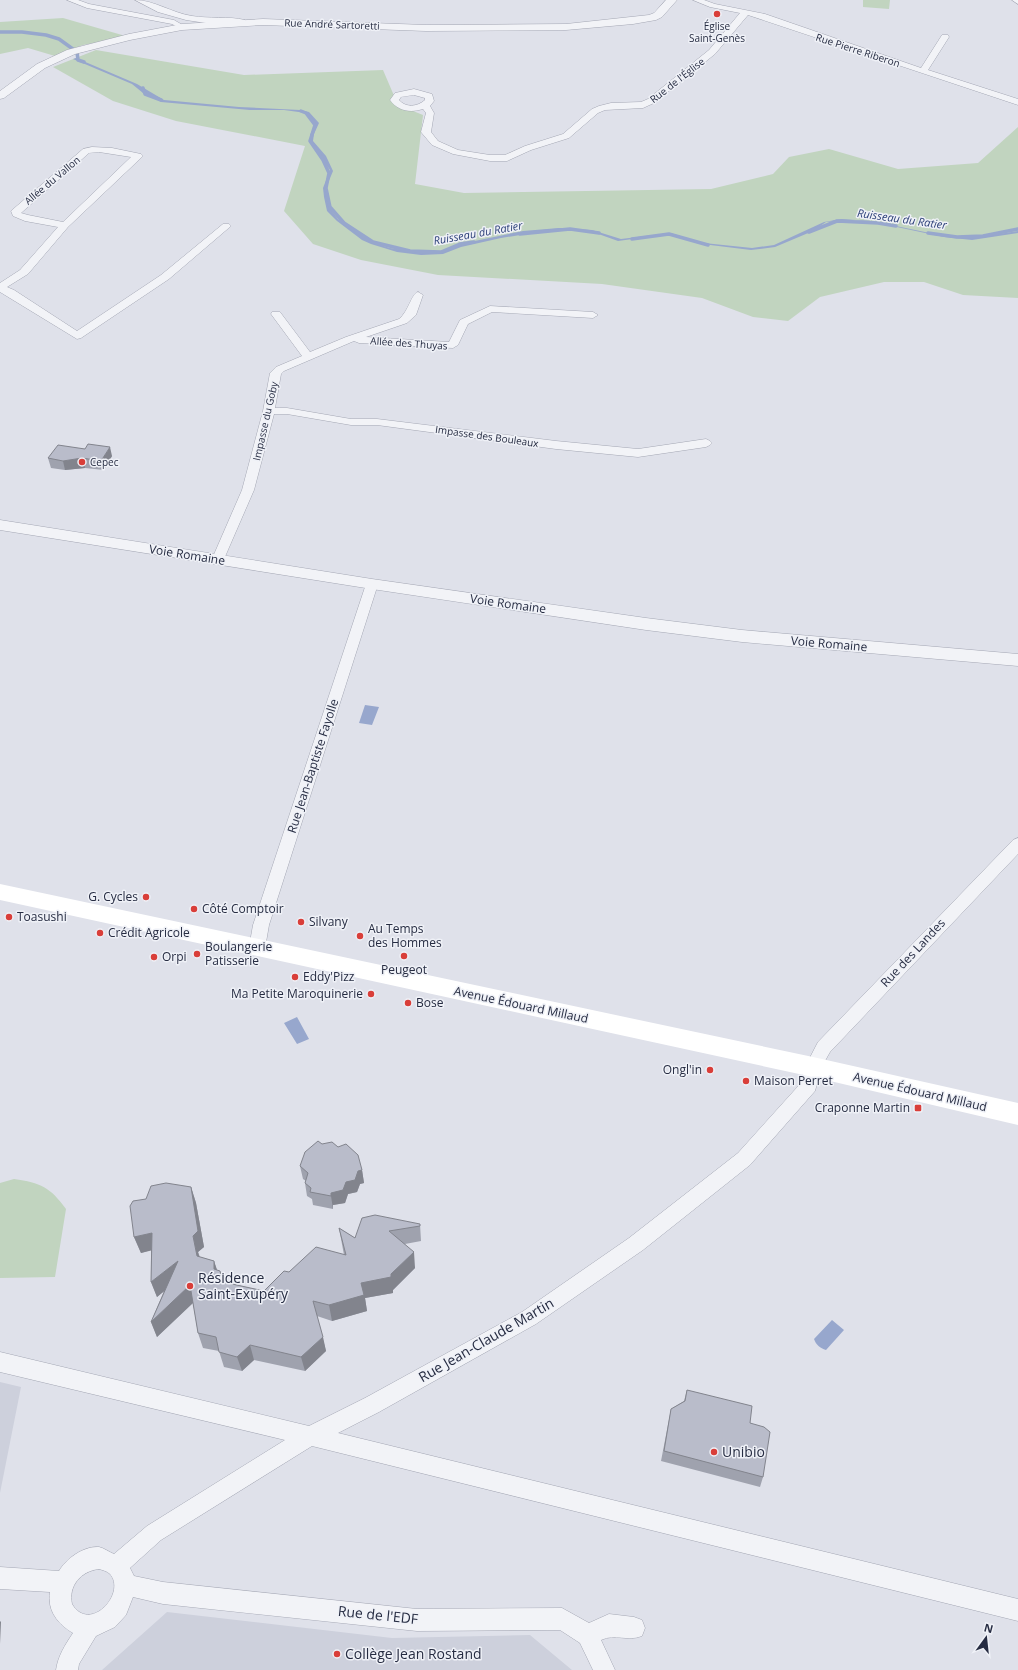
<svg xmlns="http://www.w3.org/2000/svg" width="1018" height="1670" viewBox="0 0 1018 1670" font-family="'Open Sans',sans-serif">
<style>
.built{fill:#cdd0dc}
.green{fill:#c1d4bf}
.water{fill:#97a7cd}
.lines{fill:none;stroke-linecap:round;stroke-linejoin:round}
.stream{stroke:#97a7cd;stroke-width:3.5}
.minor-casing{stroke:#a4a7b4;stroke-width:1}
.tertiary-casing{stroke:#a4a7b4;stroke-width:1}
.minor{fill:#f2f3f7;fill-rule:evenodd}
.tertiary{fill:#f2f3f7;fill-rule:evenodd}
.secondary{fill:#fff;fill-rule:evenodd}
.wall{fill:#9fa2ae}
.shaded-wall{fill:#82848d}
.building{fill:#b9bcca;stroke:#82848d}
.poi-dot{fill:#d93e39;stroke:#eff1f7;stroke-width:1.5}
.labels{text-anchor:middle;stroke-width:3;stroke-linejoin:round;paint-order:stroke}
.far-street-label{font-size:10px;fill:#262c42;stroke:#eff1f7}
.far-poi-label{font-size:10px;fill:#262c42;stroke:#eff1f7}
.far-water-label{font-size:11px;font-style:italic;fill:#2d4179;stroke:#eff1f7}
.street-label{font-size:12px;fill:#262c42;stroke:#eff1f7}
.poi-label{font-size:12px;fill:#262c42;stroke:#eff1f7;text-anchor:start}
.near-poi-label{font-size:14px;fill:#262c42;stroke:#eff1f7;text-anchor:start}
.near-street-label{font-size:14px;fill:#262c42;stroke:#eff1f7}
</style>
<rect width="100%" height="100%" fill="#dfe1ea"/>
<path class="built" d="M 0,1382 L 21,1387 L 0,1493 Z
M 167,1612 L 392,1638 L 530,1635 L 572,1670 L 102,1670 Z"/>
<path class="green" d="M 863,0 L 890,0 L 889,9 L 863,7 Z
M 63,18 L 129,37 L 83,45 L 55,56 L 28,48 L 0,54 L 0,22 Z
M 96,50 L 244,75 L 383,70 L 398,105 L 423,115 L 415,184 L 464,193 L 711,189 L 773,174 L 789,157 L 829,149 L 898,169 L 978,163 L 1018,127 L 1018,298 L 963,295 L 924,282 L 884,282 L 820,297 L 788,321 L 753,317 L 702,298 L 602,284 L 438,275 L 361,260 L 313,244 L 284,211 L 305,146 L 176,121 L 113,101 L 53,67 Z
M 14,1179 C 41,1183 50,1187 66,1209 L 55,1277 L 0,1278 L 0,1183 Z"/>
<path class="water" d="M 76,58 L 137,84 L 164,100 L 239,107 L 300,110 L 309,112 L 319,123 L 314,134 L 313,141 L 326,156 L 333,171 L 326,188 L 331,210 L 338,219 L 366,239 L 374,243 L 390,248 L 423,253 L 443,252 L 460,244 L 523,231 L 559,228 L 592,230 L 621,239 L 670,233 L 704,243 L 752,248 L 774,245 L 824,222 L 841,219 L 872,221 L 944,236 L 972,238 L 1018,231 L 1018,233 L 972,240 L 944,237 L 878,223 L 854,220 L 837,221 L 826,222 L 813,231 L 775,247 L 751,250 L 702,244 L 669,234 L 618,241 L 590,231 L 557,229 L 501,238 L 461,247 L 443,254 L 421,255 L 397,252 L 371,244 L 362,240 L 337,221 L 327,211 L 324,197 L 323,188 L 330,170 L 310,141 L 310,135 L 315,124 L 306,113 L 284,110 L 250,110 L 161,102 L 153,96 L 143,93 L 132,84 L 73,59 Z
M 365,705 L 379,707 L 372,725 L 359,723 Z
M 297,1017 L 309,1039 L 297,1044 L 284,1023 Z
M 832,1320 L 844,1330 L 826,1350 C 820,1348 816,1345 814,1339 Z"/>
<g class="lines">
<path class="stream" d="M 0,32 L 22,32 L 46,35 L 59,39 L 77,52 L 78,60 L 84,62
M 143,88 L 145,94 L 161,100
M 301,111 L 306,113 L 315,125 L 310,141 L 323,160 L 329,173 L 326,188 L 330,207 L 344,223 L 373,242 L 410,251 L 441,252 L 460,244 L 474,242
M 809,232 L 837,221 L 878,223 L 896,226
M 928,233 L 957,237 L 983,236 L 1018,229
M 520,234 L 570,229 L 599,233
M 632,239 L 669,234 L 708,245"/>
<defs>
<path id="minor" d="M 67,0 L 78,0 L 89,4 L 174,20 L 186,27 L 182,29 L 172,24 L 87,8 Z
M 135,0 C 154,0 172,13 192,16 C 209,19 228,16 245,20 L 246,22 L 242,24 L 206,23 L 186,20 L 158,12 Z
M 693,0 L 704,0 L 715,4 L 765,14 L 921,68 L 942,35 L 948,35 L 949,37 L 928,70 L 1018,99 L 1018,105 L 748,15 L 715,54 L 654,103 L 643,108 L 605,110 L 598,113 L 569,138 L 531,150 L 507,161 L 490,161 L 453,154 L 432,145 L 421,132 L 426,113 L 423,109 C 410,113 398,111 390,100 L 395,93 L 414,89 L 432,94 L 434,101 L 430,106 L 434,113 L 431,132 L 438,141 L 458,150 L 490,155 L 505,155 L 525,146 L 563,134 L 592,109 L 599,106 L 611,103 L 641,102 L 648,99 L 709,50 L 740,13 L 710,7 ZM 414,95 L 425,98 L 425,100 C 417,107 406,108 399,100 L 401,97 Z
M 1012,0 L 1018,0 L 1018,4 Z
M 92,147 L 112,148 L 141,154 L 143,156 L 68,227 L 28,274 L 7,287 L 14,290 L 77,331 L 161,275 L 223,224 L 229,224 L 231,226 L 169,279 L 81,338 L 77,339 L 0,292 L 0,283 L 20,270 L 58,227 L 25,221 L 13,216 L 11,211 L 83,149 ZM 99,152 L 131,157 L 63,222 L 28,215 L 21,213 L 89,153 Z
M 418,292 L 423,295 L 416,315 L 407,323 L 366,337 L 449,342 L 460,320 L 490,306 L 593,312 L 598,315 L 593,318 L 492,312 L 468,324 L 458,345 L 453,348 L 359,343 L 354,341 L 284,371 L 281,374 L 275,408 L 287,408 L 351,419 L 377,419 L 556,441 L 638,449 L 706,439 L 710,441 L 712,443 L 710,445 L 706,447 L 638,457 L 556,449 L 377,425 L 351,425 L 287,414 L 274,414 L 254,490 L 224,559 L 222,562 L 214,562 L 212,559 L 242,490 L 263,411 L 270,373 L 276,367 L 302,356 L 271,314 L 272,312 L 280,312 L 310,352 L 346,337 L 399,319 C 409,311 411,294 418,292 Z
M 372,580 L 377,581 L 378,584 L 269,925 L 265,948 L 263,953 L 257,954 L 251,953 L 249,948 L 253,925 L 366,584 L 367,581 Z
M 1018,838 L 1018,854 L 830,1052 L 821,1068 L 815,1091 L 750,1165 L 643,1250 L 536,1324 L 379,1412 L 338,1433 L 1018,1599 L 1018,1621 L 312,1446 L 161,1540 L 130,1568 L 134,1576 L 163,1582 L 417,1609 L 562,1608 L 589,1623 L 609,1614 L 634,1617 L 642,1620 L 645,1628 L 642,1636 C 627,1642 616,1633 601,1640 L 615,1670 L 593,1670 L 580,1643 L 560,1630 L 417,1631 L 163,1604 L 133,1597 L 126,1615 L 115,1627 L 96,1636 L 79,1664 L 78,1670 L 56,1670 C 58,1656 65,1645 73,1633 C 58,1624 47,1611 50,1592 L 0,1589 L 0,1567 L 59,1571 C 66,1559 83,1546 99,1547 C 104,1548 109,1552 114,1554 L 147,1526 L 285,1440 L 0,1372 L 0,1352 L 309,1426 L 365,1398 L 522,1312 L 629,1238 L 738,1153 L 801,1083 L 805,1067 L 818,1042 L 1013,840 ZM 99,1569 C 102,1570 107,1571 110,1574 C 127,1593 90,1634 72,1604 C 68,1586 81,1571 99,1569 Z"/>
<path id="tertiary" d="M 666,0 L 677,0 L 662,17 L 656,20 L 633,24 L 566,30 L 426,31 L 263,25 L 182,30 L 130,40 L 75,54 L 45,68 L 4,98 L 0,99 L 0,91 L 37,64 L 67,50 L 129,34 L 182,24 L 263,19 L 426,25 L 566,24 L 649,15 L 654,13 Z
M 0,520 L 372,579 L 646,618 L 742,630 L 1018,654 L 1018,666 L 742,642 L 646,630 L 372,589 L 0,530 Z"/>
</defs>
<use href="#minor" class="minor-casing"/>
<use href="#tertiary" class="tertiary-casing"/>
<use href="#minor" class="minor"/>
<use href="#tertiary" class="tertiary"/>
<path class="secondary" d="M 0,884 L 813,1057 L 1018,1103 L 1018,1125 L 813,1077 L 0,900 Z"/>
</g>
<path class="wall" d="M 85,449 L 112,456 L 104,470 L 85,468 L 65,470 L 51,468 L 48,458 Z
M 300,1166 L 362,1170 L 364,1183 L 360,1184 L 357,1192 L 348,1194 L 345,1203 L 333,1205 L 333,1209 L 313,1205 L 312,1199 L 307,1196 L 305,1183 L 306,1181 L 303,1179 Z
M 191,1187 L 196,1203 L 204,1247 L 198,1252 L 200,1257 L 214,1261 L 217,1270 L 224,1282 L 264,1291 L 289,1272 L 344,1255 L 339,1228 L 355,1238 L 420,1224 L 421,1241 L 405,1244 L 415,1268 L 393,1290 L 393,1293 L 365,1298 L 367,1311 L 332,1321 L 317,1316 L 326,1351 L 305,1371 L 254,1360 L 242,1371 L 224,1367 L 219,1351 L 203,1348 L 198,1333 L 193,1303 L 157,1337 L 151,1322 L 164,1291 L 157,1297 L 151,1282 L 151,1250 L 141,1253 L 134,1237 Z
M 687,1390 L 750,1423 L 763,1477 L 760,1487 L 661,1461 L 671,1409 L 684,1401 Z"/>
<path class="shaded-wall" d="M 110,447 L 112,456 L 104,470 L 101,461 Z
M 82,458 L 85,468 L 65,470 L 63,461 Z
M 362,1170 L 364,1183 L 360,1184 L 357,1192 L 348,1194 L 345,1203 L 333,1205 L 333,1209 L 331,1196 L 331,1193 L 346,1182 L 358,1171 Z
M 191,1187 L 196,1203 L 204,1247 L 198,1252 L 203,1272 L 197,1256 L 193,1236 Z
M 152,1233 L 157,1249 L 141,1253 L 134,1237 Z
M 414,1252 L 415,1268 L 393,1290 L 393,1293 L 365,1298 L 367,1311 L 332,1321 L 329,1305 L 361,1283 L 391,1274 Z
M 178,1261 L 183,1276 L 157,1297 L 151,1282 Z
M 214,1261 L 219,1276 L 214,1269 Z
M 190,1285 L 196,1300 L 157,1337 L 151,1322 Z
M 323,1337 L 326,1351 L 305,1371 L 301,1357 Z
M 250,1345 L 254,1360 L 242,1371 L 237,1357 Z
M 0,1621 L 1,1622 L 0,1644 Z"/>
<path class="building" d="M 88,444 L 110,447 L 101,461 L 82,458 L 63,461 L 48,458 L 58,445 L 85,449 Z
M 318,1141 L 322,1144 L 332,1142 L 338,1147 L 346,1144 L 358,1155 L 362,1170 L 358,1171 L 355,1180 L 346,1182 L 343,1190 L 331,1193 L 331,1196 L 310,1192 L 311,1188 L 305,1183 L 308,1173 L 300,1166 L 305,1152 Z
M 166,1183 L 191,1187 L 198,1231 L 193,1236 L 197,1256 L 214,1261 L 214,1269 L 220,1271 L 223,1282 L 264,1291 L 284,1271 L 289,1272 L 316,1247 L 346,1255 L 339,1228 L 355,1238 L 362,1218 L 375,1215 L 420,1224 L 420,1226 L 389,1231 L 414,1252 L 391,1274 L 391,1277 L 361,1283 L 364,1295 L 329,1305 L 313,1301 L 323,1337 L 301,1357 L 250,1345 L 237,1357 L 219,1352 L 216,1337 L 198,1333 L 190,1285 L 151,1322 L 178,1261 L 151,1282 L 152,1233 L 134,1237 L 130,1206 L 133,1201 L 146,1199 L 151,1186 Z
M 687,1390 L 752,1406 L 750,1423 L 764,1427 L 770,1432 L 763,1477 L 664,1451 L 671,1409 L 685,1401 Z"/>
<g class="poi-dot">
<circle cx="717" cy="14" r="4"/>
<circle cx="82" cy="462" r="4"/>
<circle cx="146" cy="897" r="4"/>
<circle cx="194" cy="909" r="4"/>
<circle cx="9" cy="917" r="4"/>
<circle cx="301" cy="922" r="4"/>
<circle cx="100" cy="933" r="4"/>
<circle cx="360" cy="936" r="4"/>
<circle cx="197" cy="954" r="4"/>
<circle cx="404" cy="956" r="4"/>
<circle cx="154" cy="957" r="4"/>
<circle cx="295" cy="977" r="4"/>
<circle cx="371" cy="994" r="4"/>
<circle cx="408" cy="1003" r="4"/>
<circle cx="710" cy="1070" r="4"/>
<circle cx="746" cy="1081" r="4"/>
<rect x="914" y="1104" width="8" height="8" rx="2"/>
<circle cx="190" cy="1286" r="4"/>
<circle cx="714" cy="1452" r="4"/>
<circle cx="337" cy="1654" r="4"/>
</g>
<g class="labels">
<g class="far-street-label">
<text transform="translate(332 24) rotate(2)" y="4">Rue André Sartoretti</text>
<text transform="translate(858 50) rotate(18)" y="4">Rue Pierre Riberon</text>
<text transform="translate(677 80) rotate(-38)" y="4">Rue de l'Église</text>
<text transform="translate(52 180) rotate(-40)" y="4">Allée du Vallon</text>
<text transform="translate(409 343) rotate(4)" y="4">Allée des Thuyas</text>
<text transform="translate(265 421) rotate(-77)" y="4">Impasse du Goby</text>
<text transform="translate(487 436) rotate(8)" y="4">Impasse des Bouleaux</text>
</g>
<g class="far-poi-label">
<text x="717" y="30">Église<tspan x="717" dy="12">Saint-Genès</tspan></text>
<text x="90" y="466" text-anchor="start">Cepec</text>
</g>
<g class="far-water-label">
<text transform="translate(902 219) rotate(8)" y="4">Ruisseau du Ratier</text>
<text transform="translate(478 233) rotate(-10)" y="4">Ruisseau du Ratier</text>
</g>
<g class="street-label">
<text transform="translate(187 555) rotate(9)" y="4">Voie Romaine</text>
<text transform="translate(508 604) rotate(8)" y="4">Voie Romaine</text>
<text transform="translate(829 644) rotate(5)" y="4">Voie Romaine</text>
<text transform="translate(313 766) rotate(-72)" y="4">Rue Jean-Baptiste Fayolle</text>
<text transform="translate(913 953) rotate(-47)" y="4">Rue des Landes</text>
<text transform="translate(521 1005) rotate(12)" y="4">Avenue Édouard Millaud</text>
<text transform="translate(920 1092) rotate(13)" y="4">Avenue Édouard Millaud</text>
</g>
<g class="poi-label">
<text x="138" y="901" text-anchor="end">G. Cycles</text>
<text x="202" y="913">Côté Comptoir</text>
<text x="17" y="921">Toasushi</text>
<text x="309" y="926">Silvany</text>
<text x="368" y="933">Au Temps<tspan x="368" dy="14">des Hommes</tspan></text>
<text x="108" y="937">Crédit Agricole</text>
<text x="205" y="951">Boulangerie<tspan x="205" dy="14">Patisserie</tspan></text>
<text x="162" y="961">Orpi</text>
<text x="404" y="974" text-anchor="middle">Peugeot</text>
<text x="303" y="981">Eddy'Pizz</text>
<text x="363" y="998" text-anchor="end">Ma Petite Maroquinerie</text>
<text x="416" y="1007">Bose</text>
<text x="702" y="1074" text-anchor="end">Ongl'in</text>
<text x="754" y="1085">Maison Perret</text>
<text x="910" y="1112" text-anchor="end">Craponne Martin</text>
</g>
<g class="near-poi-label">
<text x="198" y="1283">Résidence<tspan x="198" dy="16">Saint-Exupéry</tspan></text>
<text x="722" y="1457">Unibio</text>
<text x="345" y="1659">Collège Jean Rostand</text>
</g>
<g class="near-street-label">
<text transform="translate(486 1340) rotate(-30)" y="5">Rue Jean-Claude Martin</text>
<text transform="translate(378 1615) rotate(6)" y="5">Rue de l'EDF</text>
</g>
</g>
<g transform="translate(986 1638) rotate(15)" stroke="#eff1f7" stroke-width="3" paint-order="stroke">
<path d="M0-3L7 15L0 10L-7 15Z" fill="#262c42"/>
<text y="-6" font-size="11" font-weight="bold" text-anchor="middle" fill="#262c42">N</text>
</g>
</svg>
